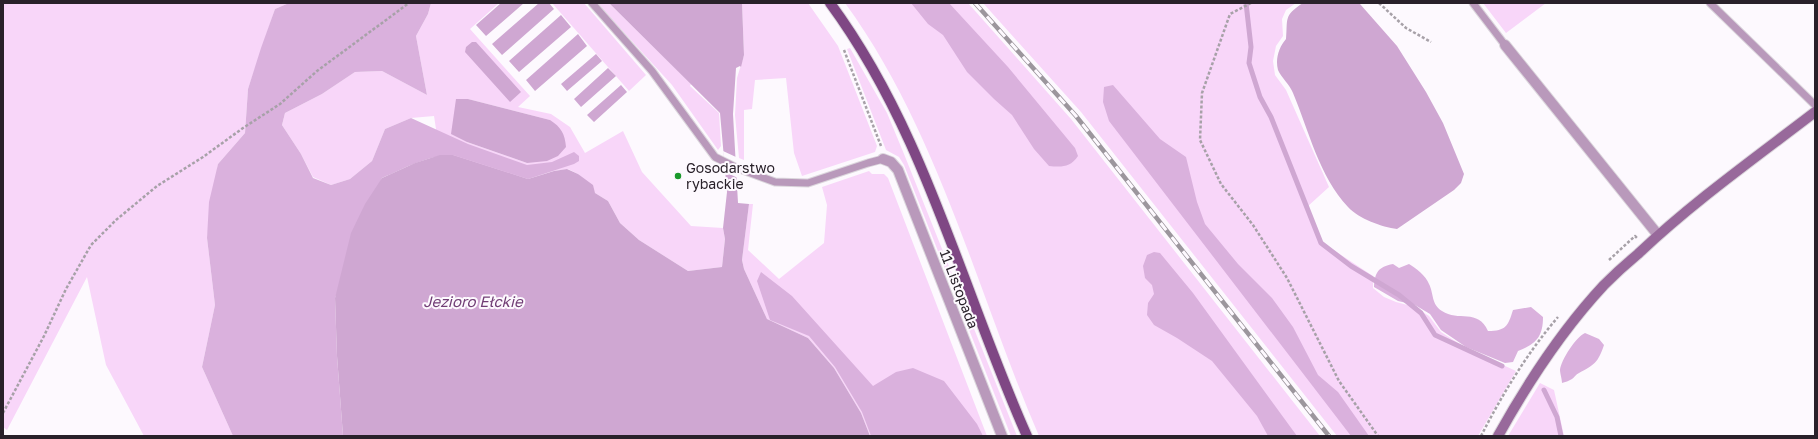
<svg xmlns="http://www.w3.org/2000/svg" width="1818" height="439" viewBox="0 0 1818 439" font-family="'Golos Text',sans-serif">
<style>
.green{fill:#f8d6f9;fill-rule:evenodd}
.forest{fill:#dab1dd}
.water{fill:#cfa7d2}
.pier{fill:#fdf9fe}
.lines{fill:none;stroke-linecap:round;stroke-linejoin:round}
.stream{stroke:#cfa7d2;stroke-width:5}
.service-casing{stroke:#dbd6dc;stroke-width:9}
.minor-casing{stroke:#dbd6dc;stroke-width:12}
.secondary-casing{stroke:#dbd6dc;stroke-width:12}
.primary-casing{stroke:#dbd6dc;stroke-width:12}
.path{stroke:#a7a1a8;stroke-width:2.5;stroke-dasharray:3 2;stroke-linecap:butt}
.service{stroke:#b999bb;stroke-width:7}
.minor{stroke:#b999bb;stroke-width:10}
.secondary{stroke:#98699b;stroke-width:10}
.primary{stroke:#7f4784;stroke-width:10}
.rail-casing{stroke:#9c969d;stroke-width:4.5}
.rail{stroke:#fdf9fe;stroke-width:3;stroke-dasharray:9;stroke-linecap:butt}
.poi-dot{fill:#1b992c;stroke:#fdf9fe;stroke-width:1.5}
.labels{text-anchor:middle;stroke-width:4;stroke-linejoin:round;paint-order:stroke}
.poi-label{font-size:14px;fill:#29212a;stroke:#fdf9fe;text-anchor:start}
.street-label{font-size:14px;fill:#29212a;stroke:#fdf9fe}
.water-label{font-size:15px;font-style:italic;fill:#713e75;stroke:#fdf9fe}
</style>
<rect width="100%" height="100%" fill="#fdf9fe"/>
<path class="green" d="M 3,3 L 289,3 L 275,9 L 248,89 L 245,133 L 218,164 L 207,238 L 215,305 L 202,367 L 233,436 L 144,436 L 106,365 L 87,277 L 7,430 L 3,427 Z
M 431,3 L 499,3 L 470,29 L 530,96 L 518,107 L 551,114 L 570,127 L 585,153 L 623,131 L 642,172 L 691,226 L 723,228 L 725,239 L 722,267 L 688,271 L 639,240 L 620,223 L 608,201 L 595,193 L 578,174 L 568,169 L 554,171 L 528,179 L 440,155 L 434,116 L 411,118 L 385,129 L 372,161 L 350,179 L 331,185 L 313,177 L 301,154 L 282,125 L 285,113 L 322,94 L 355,72 L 382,71 L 427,95 L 416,36 L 428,14 ZM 468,99 L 550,120 L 527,163 L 467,142 L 463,100 Z
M 552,3 L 584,3 L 646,75 L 629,91 Z
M 597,3 L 609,3 L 691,84 L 690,86 L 719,113 L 721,146 L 718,150 L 672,85 Z
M 742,3 L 808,3 L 838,46 L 877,146 L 875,152 L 802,176 L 794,153 L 786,78 L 755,80 L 752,109 L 744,110 L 744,160 L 739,158 L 735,115 L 737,78 L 744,55 Z
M 845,3 L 968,3 L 1071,119 L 1320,436 L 1039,436 C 977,292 938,130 845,3 Z
M 983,3 L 1296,3 L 1286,10 L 1282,19 L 1283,36 L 1276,46 L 1273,61 L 1275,75 L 1286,90 L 1329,187 L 1307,207 L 1323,243 L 1373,276 L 1373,288 L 1384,297 L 1396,302 L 1415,307 L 1429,316 L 1441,332 L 1466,348 L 1516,371 L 1478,436 L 1337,436 L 1081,112 Z
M 1483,3 L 1546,3 L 1506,33 Z
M 850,48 L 887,113 L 904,154 L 1017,436 L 1011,436 L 904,165 L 899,157 L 886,150 L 847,49 Z
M 869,171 L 872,174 L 884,174 L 888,178 L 987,436 L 870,436 L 861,413 L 834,368 L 808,338 L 767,319 L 744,269 L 742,260 L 749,204 L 753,204 L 748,250 L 779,279 L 824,243 L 827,205 L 822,187 Z
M 1540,383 L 1554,390 L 1564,436 L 1508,436 Z"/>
<path class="forest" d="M 289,3 L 431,3 L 428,14 L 416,36 L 427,95 L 382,71 L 355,72 L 322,94 L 285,113 L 282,125 L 301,154 L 313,178 L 331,185 L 350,179 L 372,161 L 385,129 L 411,118 L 468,144 L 527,165 L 552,162 L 574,152 L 579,156 L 579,161 L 574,164 L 528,179 L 453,155 C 428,155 405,168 382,178 L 335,298 L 337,356 L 343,436 L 233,436 L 202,367 L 215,305 L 207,238 L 209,202 L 218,164 L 245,133 L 248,89 L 261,48 L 275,9 Z
M 911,3 L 949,3 L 1008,67 L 1075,148 L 1078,156 C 1070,168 1061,167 1049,166 L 1034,149 L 1012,115 L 994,99 L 967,72 L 943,35 L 928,24 Z
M 1113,85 L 1160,139 L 1186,157 L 1197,202 L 1205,224 L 1238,264 L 1272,298 L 1293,327 L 1318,375 L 1338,392 L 1369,436 L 1351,436 L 1109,121 L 1103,102 L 1104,87 Z
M 1154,252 L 1160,253 L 1193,293 L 1297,436 L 1268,436 L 1257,416 L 1212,361 L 1177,338 L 1154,325 L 1147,315 L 1148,303 L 1154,294 L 1152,285 L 1145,278 L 1143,266 L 1147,255 Z
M 1393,264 L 1399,268 L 1409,264 C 1416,268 1426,276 1429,284 C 1434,294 1431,304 1442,311 C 1458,322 1478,308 1488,331 C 1506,331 1508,326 1513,310 L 1531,307 L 1543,317 C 1543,337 1536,344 1518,351 L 1513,362 L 1505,363 L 1466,347 L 1441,330 L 1430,314 L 1415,305 L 1398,301 L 1374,287 C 1375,272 1378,267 1393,264 Z
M 761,272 L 792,296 L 873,386 L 896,372 L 913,368 L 944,381 L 977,424 L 983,436 L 871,436 L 862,412 L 835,367 L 809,336 L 770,320 L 757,281 Z
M 1585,333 L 1599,339 L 1604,345 C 1598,363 1594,365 1579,373 C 1576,374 1574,378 1572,379 C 1569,381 1565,382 1562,383 C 1562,379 1560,373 1560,370 C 1561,360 1576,337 1585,333 Z"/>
<path class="water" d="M 501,3 L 524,3 L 486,36 L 476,25 Z
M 539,3 L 549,3 L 554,9 L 502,55 L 492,44 Z
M 609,3 L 742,3 L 744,55 L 741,67 L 740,66 L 736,68 L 733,114 L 738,203 L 749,204 L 742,260 L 744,269 L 767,319 L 808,338 L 834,368 L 861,413 L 870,436 L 343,436 L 337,356 L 335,298 L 351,233 L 365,204 L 382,178 L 415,163 L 440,155 L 453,155 L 528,179 L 554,171 L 567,169 L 578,174 L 593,185 L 595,193 L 608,201 L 620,223 L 639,240 L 688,271 L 722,267 L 725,239 L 723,228 L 727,192 L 720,113 Z
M 1303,3 L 1360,4 L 1397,46 L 1426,92 L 1443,123 L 1464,174 L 1461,183 L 1454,190 L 1397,229 C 1382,227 1359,219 1348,207 C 1319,176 1309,131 1293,93 C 1290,85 1281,77 1278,70 C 1275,59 1279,47 1286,39 C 1288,19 1283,16 1303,3 Z
M 561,15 L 571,27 L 519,72 L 509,61 Z
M 578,34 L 587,46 L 535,91 L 526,80 Z
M 472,42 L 476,42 L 521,92 L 510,102 L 465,52 L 466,47 Z
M 596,54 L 602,61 L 567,91 L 561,84 Z
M 608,68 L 616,76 L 581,107 L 574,99 Z
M 621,85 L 627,92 L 594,122 L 587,115 Z
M 456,99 L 468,99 L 550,120 C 561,127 565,134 566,147 L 558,156 L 547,161 L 527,163 L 467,142 L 451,134 Z"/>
<path class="pier" d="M 723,151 L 736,157 L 738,178 L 725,172 Z"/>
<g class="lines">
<path class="stream" d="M 1246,3 L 1251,47 L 1249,63 L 1260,97 L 1271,117 L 1321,243 L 1351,266 L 1399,295 L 1421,313 L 1435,335 L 1502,366
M 1544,390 L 1557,417 L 1561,436"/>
<defs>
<path id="service" d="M 592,3 L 652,71 L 715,157 L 737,168 L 775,182 L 808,183 L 868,163 L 883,159
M 1473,3 L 1505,45
M 1710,3 L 1815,105"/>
<path id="minor" d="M 1505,45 L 1658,235
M 883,159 L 891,162 L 898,170 L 1002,436"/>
<path id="secondary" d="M 1498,436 C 1528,382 1562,330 1604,285 C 1615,274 1626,264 1638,254 C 1693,202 1755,158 1815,112"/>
<path id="primary" d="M 830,3 C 926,133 962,291 1027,436"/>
</defs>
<use href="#service" class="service-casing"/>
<use href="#minor" class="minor-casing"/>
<use href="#secondary" class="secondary-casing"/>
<use href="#primary" class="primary-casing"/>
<path class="path" d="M 1251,3 L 1230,14 L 1202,93 L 1200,140 L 1221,184 L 1253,225 L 1287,278 L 1339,381 L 1378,436
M 1379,3 L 1406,28 L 1431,42
M 844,50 L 881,146
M 1609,260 L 1635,236 L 1637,238
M 3,413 L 44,336 L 66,289 L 91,245 L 116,220 L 157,186 L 203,157 L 243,128 L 280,104 L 317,71 L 409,3
M 1481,436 C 1502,395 1527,353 1558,317"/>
<use href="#service" class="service"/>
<use href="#minor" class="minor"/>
<use href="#secondary" class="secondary"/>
<use href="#primary" class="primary"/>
<defs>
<path id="rail" d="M 975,3 L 1076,116 L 1329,436"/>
</defs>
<use href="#rail" class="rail-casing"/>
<use href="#rail" class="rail"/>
</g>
<circle class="poi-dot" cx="678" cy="176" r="4"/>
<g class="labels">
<g class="poi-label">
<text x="686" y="173">Gosodarstwo<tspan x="686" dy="16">rybackie</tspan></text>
</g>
<g class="street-label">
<text transform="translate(959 289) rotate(69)" y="5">11 Listopada</text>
</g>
<g class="water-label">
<text x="473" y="307">Jezioro Ełckie</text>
</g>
</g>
<rect width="1818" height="439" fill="none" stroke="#29212a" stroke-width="8"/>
</svg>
